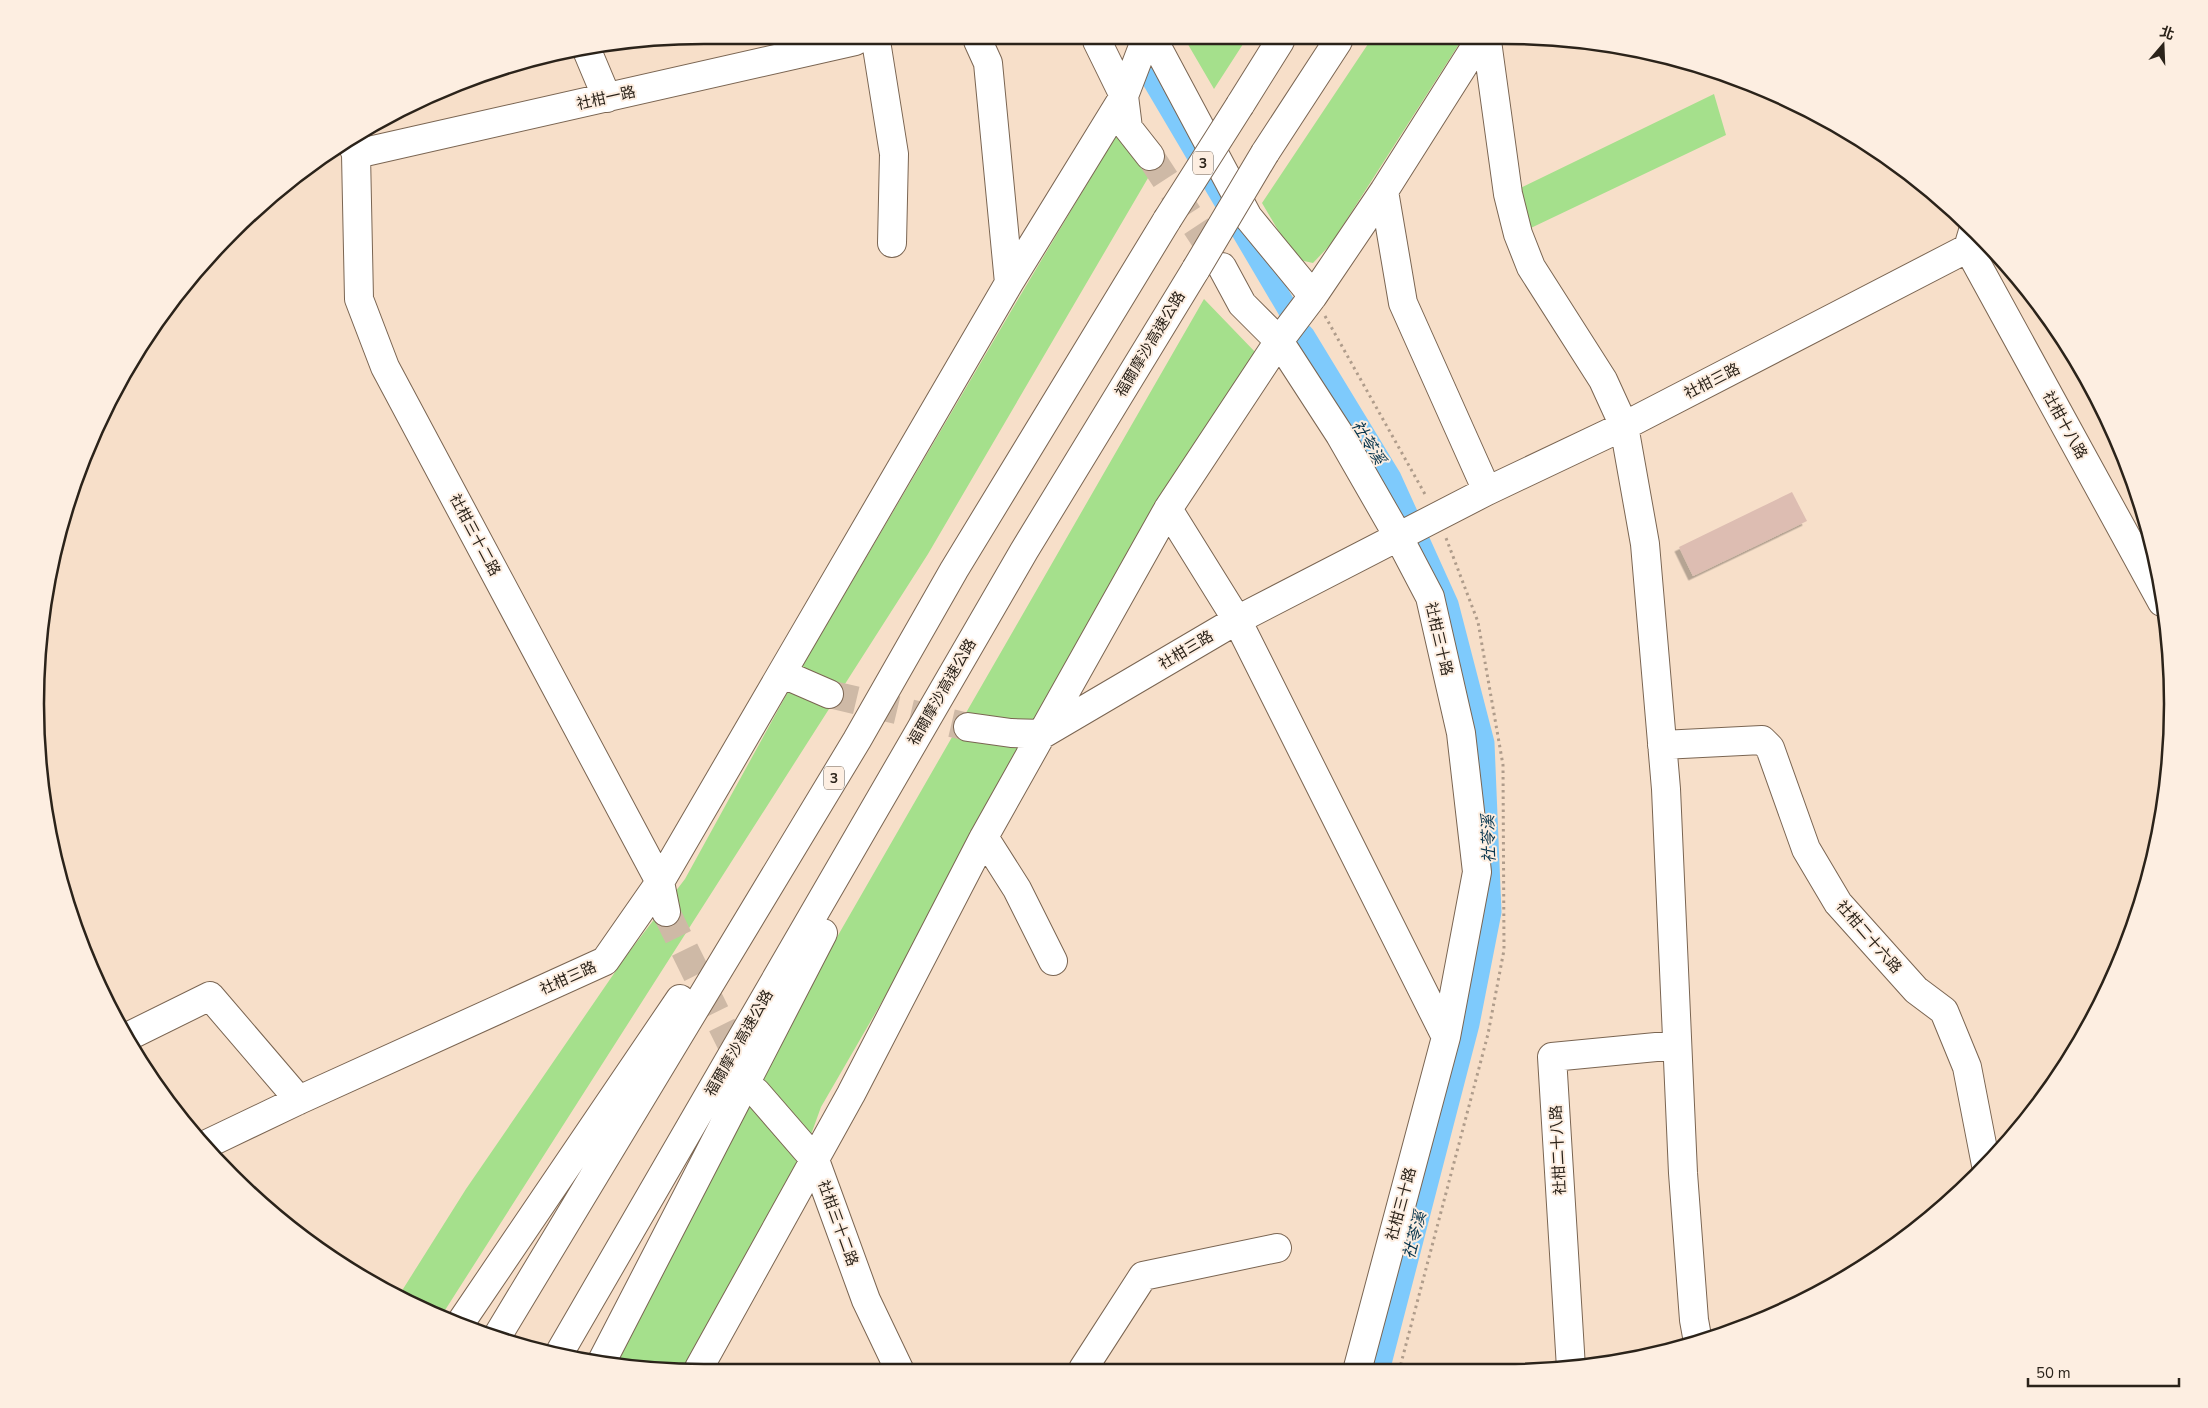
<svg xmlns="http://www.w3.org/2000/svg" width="2208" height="1408" viewBox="0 0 2208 1408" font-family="'Nunito Sans','Noto Sans TC',sans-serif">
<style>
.green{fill:#a5e08c}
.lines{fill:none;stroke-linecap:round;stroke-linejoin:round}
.canal{stroke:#7ecafc;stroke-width:21}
.building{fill:#ddbdb2;filter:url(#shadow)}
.minor-tunnel{stroke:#ceb9a6;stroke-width:28;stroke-dasharray:28 14;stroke-linecap:butt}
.minor-casing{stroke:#7a6552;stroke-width:30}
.highway-casing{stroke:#7a6552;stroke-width:30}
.path{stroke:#af9c8b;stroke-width:3;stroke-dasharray:2.5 4;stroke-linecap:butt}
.minor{stroke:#fff;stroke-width:28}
.highway{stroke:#fff;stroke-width:28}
.highway-bridge-casing{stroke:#7a6552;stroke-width:30;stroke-linecap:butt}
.highway-bridge{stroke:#fff;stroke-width:28}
.labels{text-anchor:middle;stroke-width:4;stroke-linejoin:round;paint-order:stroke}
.shield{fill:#fdeee1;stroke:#6a6056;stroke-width:1}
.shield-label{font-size:14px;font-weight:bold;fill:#2b231a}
.street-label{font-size:15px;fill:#2b231a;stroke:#fdeee1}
.water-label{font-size:16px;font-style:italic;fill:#08354d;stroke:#fdeee1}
.rim{fill:none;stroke:#2b231a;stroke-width:2.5}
</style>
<defs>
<filter id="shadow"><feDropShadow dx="-4.5" dy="4.5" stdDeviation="0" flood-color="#0004"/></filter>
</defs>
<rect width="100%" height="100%" fill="#f7dfc9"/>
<path class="green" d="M 1186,41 L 1245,41 L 1214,89 Z
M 1370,41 L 1461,41 L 1331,244 L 1313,263 L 1295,259 L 1262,203 Z
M 1714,94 L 1726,135 L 1518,234 L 1508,194 Z
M 1124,122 L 1146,145 L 1148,178 L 928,554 L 440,1318 L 398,1297 L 466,1189 L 626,956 L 685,879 L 800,670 L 1017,301 Z
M 1204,299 L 1257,354 L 821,1107 L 800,1165 L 687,1368 L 617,1367 L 605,1364 L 695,1184 Z"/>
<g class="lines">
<path class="canal" d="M 1150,76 L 1290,313
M 1304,335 L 1391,478 L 1448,604 L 1484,743 L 1491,912 L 1469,1024 L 1379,1371"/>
</g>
<path class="building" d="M 1792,492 L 1807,521 L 1693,576 L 1679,547 Z"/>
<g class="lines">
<path class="minor-tunnel" d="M 1150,156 L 1222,266
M 829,694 L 968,727
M 666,912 L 744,1070"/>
<defs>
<path id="minor" d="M 876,41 L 894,154 L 892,243
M 978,41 L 988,63 L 1009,283
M 1097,41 L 1124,96 L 1128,128 L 1150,156
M 1154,41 L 1248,217 L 1313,296
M 1487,41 L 1508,194 L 1518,234 L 1531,267 L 1603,380 L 1624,426 L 1645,544 L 1666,789 L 1683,1173 L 1694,1320 L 1698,1342
M 586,48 L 607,98
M 350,139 L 356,154 L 359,299 L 385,367 L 660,882 L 666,912
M 356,154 L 855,41
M 1384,191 L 1403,303 L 1487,491
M 1968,248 L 2162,602
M 1222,267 L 1242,304 L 1279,341 L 1340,435 L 1398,536 L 1430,597 L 1461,733 L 1477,872 L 1446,1037 L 1357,1371
M 1168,509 L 1237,620 L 1446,1037
M 783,674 L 829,694
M 968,727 L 1011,733 L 1043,734 L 1237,620 L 1487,491 L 1624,426 L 1968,248 L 1973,231
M 1662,745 L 1762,740 L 1770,748 L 1806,849 L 1838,903 L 1916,990 L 1944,1011 L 1967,1067 L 1986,1165
M 984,837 L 1017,889 L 1053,961
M 127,1037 L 210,996 L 299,1100
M 756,1092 L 815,1160 L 866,1300 L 899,1369
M 207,1144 L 299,1100 L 605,961 L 660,882 L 1009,283 L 1124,96 L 1145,41
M 699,1368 L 851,1094 L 984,837 L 1168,509 L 1279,341 L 1313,296 L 1384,191 L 1479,41
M 1571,1368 L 1552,1057 L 1677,1045
M 1083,1369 L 1143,1276 L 1277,1248"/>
<path id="highway" d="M 1240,105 L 1280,41
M 1265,153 L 1338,41
M 459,1325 L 680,999
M 498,1335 L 857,740 L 954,570 L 1167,220
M 560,1352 L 1024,551 L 1196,269
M 601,1363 L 823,933"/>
</defs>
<use href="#minor" class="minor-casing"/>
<use href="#highway" class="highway-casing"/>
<path class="path" d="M 1325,316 L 1426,496
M 1399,1371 L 1488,1034 L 1504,950 L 1503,765 L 1478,622 L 1446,538"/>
<use href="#minor" class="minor"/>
<use href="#highway" class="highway"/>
<defs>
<path id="highway-bridge" d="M 1167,220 L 1240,105
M 1196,269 L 1265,153"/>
</defs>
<use href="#highway-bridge" class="highway-bridge-casing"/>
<use href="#highway-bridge" class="highway-bridge"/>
</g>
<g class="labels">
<g class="shield">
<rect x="1193" y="151.5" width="20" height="23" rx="4"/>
<rect x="824" y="766.5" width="20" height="23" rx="4"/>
</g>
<g class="shield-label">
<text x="1203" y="168">3</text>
<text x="834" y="783">3</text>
</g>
<g class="street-label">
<text transform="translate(606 98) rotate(-13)" y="5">社柑一路</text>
<text transform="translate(1150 344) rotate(-59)" y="5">福爾摩沙高速公路</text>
<text transform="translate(1712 381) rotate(-27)" y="5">社柑三路</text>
<text transform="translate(2065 425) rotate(61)" y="5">社柑十八路</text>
<text transform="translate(475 535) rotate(62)" y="5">社柑三十二路</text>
<text transform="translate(1439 639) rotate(77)" y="5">社柑三十路</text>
<text transform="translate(1186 650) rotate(-31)" y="5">社柑三路</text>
<text transform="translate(942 692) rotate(-60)" y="5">福爾摩沙高速公路</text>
<text transform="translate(1869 937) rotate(49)" y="5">社柑二十六路</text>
<text transform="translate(568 978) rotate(-24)" y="5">社柑三路</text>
<text transform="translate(739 1043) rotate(-60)" y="5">福爾摩沙高速公路</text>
<text transform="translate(1558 1150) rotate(-93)" y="5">社柑二十八路</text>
<text transform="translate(1401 1204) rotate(-75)" y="5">社柑三十路</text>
<text transform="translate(838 1223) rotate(70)" y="5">社柑三十二路</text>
</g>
<g class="water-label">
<text transform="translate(1369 442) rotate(58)" y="6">社苓溪</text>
<text transform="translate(1488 839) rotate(-92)" y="6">社苓溪</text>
<text transform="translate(1414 1235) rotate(-75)" y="6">社苓溪</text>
</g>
</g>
<path d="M0 0H2208V1408H0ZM704 44H1504A660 660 0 0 1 2164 704V704A660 660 0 0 1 1504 1364H704A660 660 0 0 1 44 704V704A660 660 0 0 1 704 44Z" fill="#fdeee1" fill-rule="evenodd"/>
<path class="rim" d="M704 44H1504A660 660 0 0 1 2164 704V704A660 660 0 0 1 1504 1364H704A660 660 0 0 1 44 704V704A660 660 0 0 1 704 44Z"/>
<g transform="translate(2163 45) rotate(19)" stroke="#fdeee1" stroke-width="4" paint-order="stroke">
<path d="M0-4L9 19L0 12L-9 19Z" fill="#2b231a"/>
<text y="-8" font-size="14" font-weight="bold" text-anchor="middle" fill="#2b231a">北</text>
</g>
<path d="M2028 1378v8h151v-8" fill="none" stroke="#2b231a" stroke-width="2.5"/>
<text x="2036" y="1378" font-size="15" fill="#2b231a" stroke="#fdeee1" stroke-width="4" paint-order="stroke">50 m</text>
</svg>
